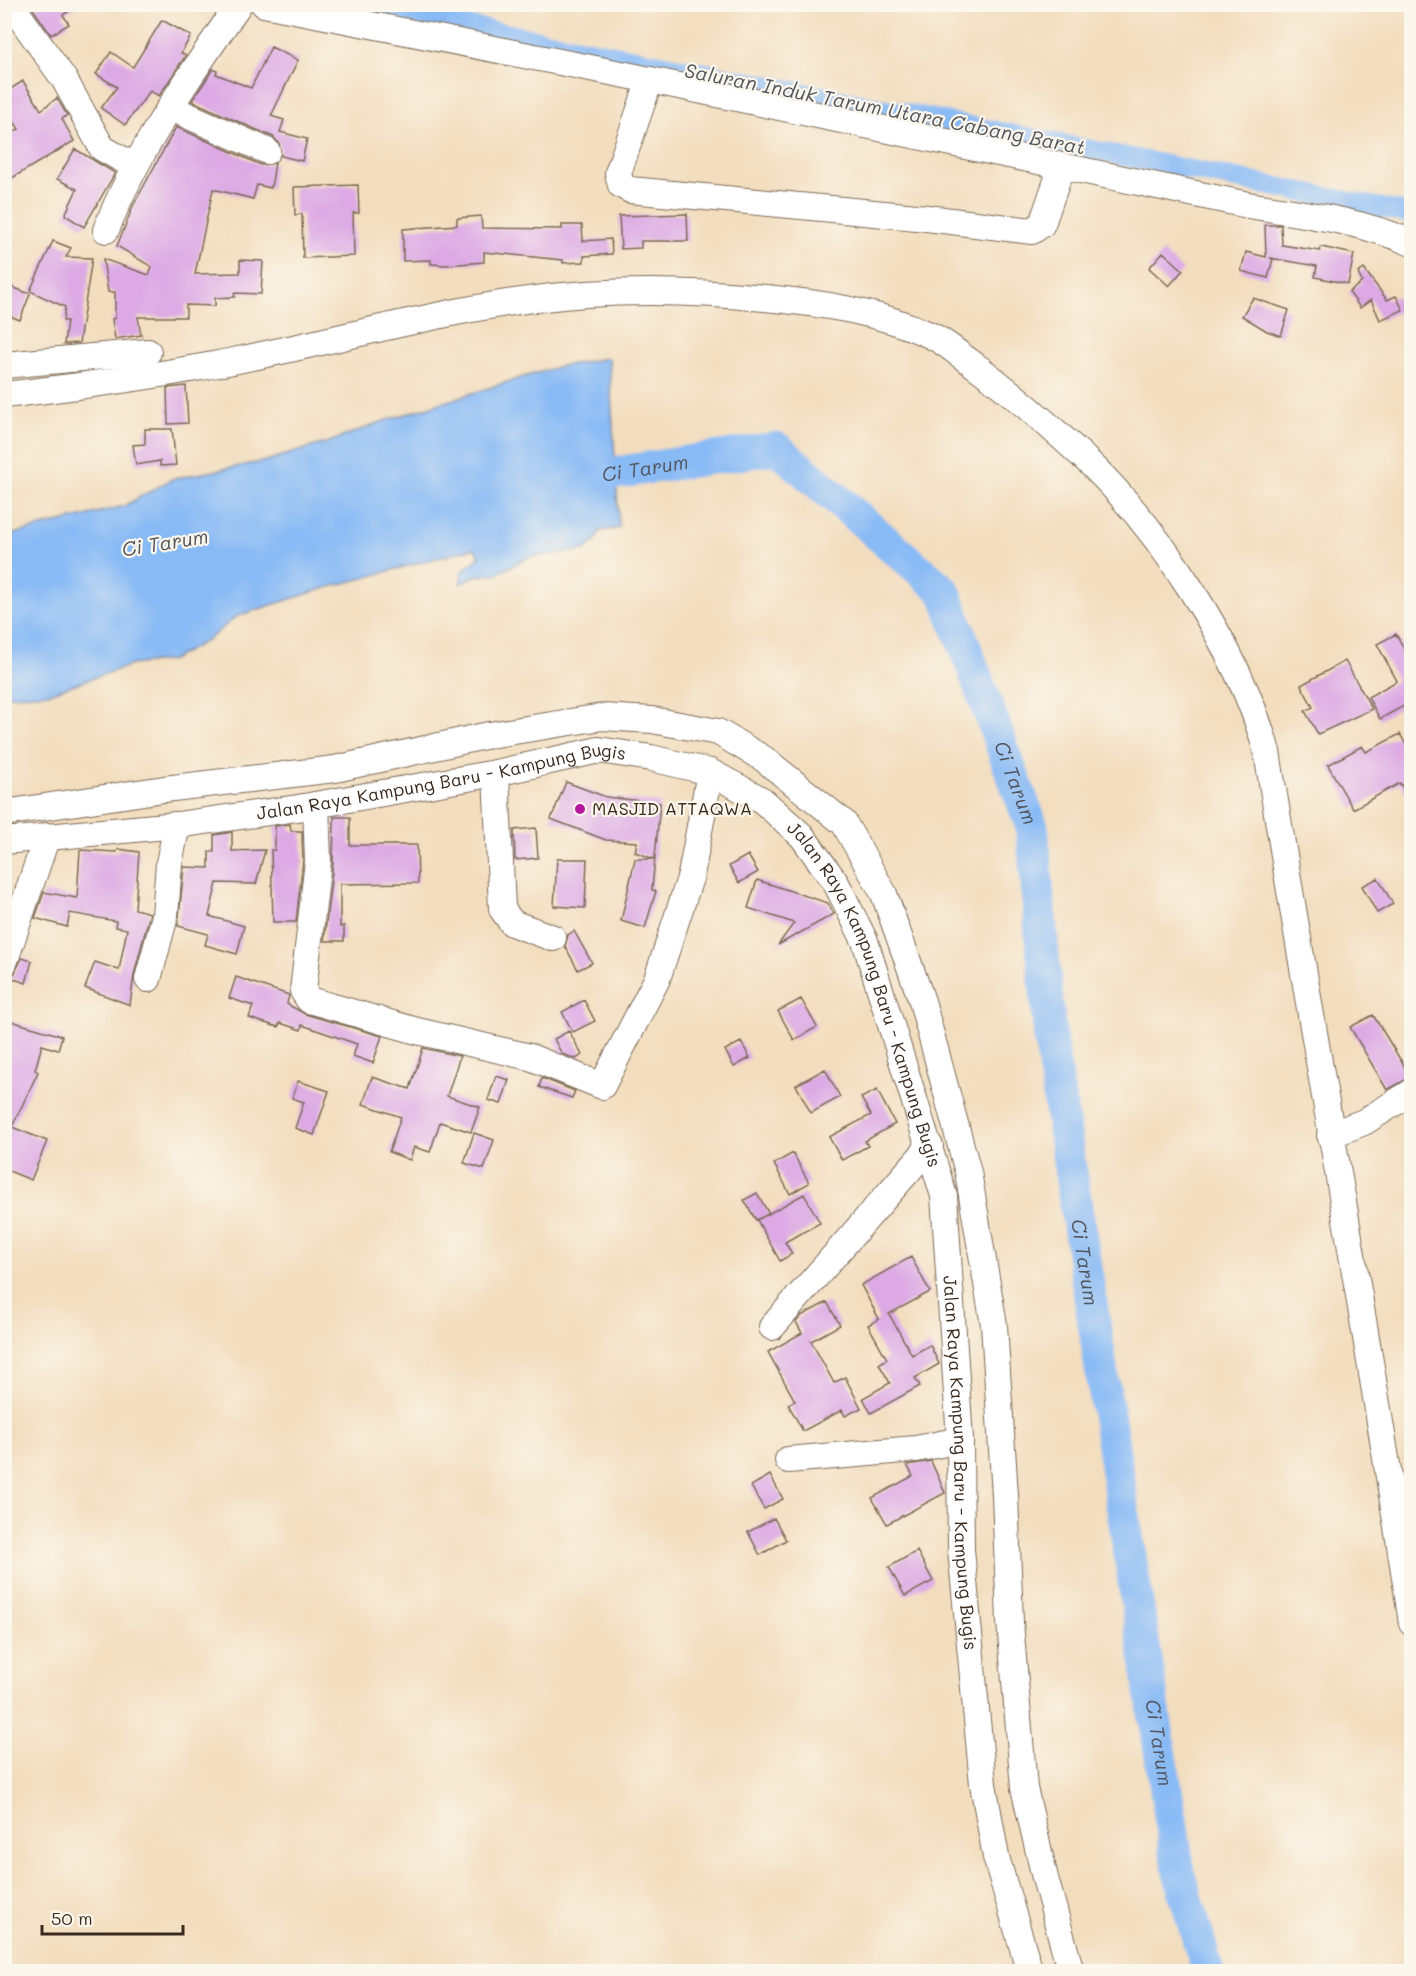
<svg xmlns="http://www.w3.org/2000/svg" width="1416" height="1976" viewBox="0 0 1416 1976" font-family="Mali,sans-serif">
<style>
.water{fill:#88baf5;stroke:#62728a;stroke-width:1.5}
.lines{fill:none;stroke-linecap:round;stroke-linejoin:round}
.canal{stroke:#88baf5;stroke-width:20}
.river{stroke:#88baf5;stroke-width:33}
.building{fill:#dca9e4}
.minor-casing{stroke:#7b6956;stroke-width:28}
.minor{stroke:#fff;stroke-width:26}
.poi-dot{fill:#b5179e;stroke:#fbf7ec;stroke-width:2}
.labels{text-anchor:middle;stroke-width:4.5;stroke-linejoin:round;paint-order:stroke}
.street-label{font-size:18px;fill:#3b2a1e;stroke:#fbf7ec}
.poi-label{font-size:18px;fill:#3b2a1e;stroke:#fbf7ec;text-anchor:start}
.water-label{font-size:20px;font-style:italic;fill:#52555e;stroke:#fbf7ec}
</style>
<rect width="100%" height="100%" fill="#fbf7ec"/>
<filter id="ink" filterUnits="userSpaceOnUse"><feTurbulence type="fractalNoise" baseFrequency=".0167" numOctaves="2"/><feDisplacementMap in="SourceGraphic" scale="12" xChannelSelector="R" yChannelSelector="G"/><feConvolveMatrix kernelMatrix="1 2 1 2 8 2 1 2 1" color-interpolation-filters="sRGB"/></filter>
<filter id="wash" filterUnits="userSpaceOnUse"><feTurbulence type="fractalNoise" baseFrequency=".008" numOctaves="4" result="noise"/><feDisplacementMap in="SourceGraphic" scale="24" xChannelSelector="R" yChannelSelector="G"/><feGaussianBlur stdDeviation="1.35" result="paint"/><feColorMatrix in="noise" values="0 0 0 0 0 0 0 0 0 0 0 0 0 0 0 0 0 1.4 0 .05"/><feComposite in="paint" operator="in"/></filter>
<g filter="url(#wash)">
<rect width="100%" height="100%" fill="#f2ddbe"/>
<path class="water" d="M 609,358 L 619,528 L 600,531 L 595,542 L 584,550 L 529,557 L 496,574 L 474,576 L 460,584 L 462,571 L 480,557 L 474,548 L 319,590 L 237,616 L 209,639 L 172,660 L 131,665 L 49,693 L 5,696 L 5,536 L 124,506 L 172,479 L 266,461 L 332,441 L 381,422 L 517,379 L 561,366 Z"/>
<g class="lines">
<path class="canal" d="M 358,4 L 1412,214"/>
<path class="river" id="s1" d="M 570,480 L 777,448 L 944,591 L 1032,827 L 1050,1038 L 1179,1873 L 1208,1972"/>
</g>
<g id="blocks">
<path class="building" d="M 39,4 L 80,4 L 63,15 L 69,24 L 51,35 L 33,9 Z
M 162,20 L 191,36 L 181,53 L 186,55 L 159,96 L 150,91 L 125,125 L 101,108 L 117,87 L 96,74 L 111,52 L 133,67 Z
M 271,47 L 298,60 L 271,116 L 284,120 L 280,132 L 307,139 L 302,161 L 281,156 L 279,143 L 273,137 L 192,101 L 213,69 L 217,71 L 216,74 L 251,88 Z
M 23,81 L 41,110 L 57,98 L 67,115 L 62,119 L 74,141 L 4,183 L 4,136 L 19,129 L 4,107 L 4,93 Z
M 176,127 L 261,165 L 275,163 L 271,188 L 257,185 L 253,199 L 213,189 L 195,274 L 240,273 L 240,260 L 263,261 L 261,294 L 234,293 L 235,297 L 215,298 L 215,306 L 186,305 L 186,317 L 138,317 L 141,335 L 115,339 L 112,319 L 115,318 L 115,292 L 108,292 L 103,259 L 149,275 L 152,267 L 117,246 L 133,206 Z
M 75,149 L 115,173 L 84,227 L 65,215 L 77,189 L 57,179 Z
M 358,185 L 359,213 L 353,213 L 354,256 L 303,258 L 302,214 L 295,215 L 294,187 Z
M 687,214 L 688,241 L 641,241 L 641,248 L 621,249 L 619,216 Z
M 481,216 L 482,228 L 562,229 L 562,225 L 582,225 L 583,241 L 611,239 L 612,254 L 584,256 L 584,262 L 563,263 L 563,260 L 484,252 L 484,262 L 446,265 L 431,264 L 431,260 L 403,261 L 403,229 L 457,225 L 457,218 Z
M 1265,225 L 1281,225 L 1282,245 L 1320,251 L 1321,247 L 1354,254 L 1348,284 L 1315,277 L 1317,266 L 1270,258 L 1273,259 L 1268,278 L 1241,271 L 1246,252 L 1266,257 Z
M 53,241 L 71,248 L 66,257 L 92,258 L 79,343 L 64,344 L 67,321 L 63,321 L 65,307 L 30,291 Z
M 1163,252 L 1183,270 L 1169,286 L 1149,268 Z
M 1364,269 L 1387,300 L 1396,296 L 1403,310 L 1380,320 L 1371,300 L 1360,308 L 1349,292 L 1362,282 L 1358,273 Z
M 4,284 L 30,294 L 20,320 L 4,314 Z
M 1253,298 L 1289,310 L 1281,336 L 1267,331 L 1242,316 Z
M 186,386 L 188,423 L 168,424 L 167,388 Z
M 145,429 L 172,429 L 176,465 L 160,466 L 160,461 L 136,465 L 133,445 L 145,444 Z
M 1396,634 L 1412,663 L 1412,707 L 1409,703 L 1380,719 L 1368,697 L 1397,681 L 1377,644 Z
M 1345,661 L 1372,709 L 1318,734 L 1305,711 L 1313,707 L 1301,685 Z
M 1400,734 L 1412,755 L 1412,803 L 1400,783 L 1353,809 L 1328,765 L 1362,746 L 1366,752 Z
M 566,782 L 606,797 L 660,803 L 652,890 L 656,891 L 645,928 L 621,921 L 635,859 L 654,859 L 635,852 L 637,842 L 606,840 L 551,819 Z
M 334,817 L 350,817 L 350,845 L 417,845 L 418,883 L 340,884 L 340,927 L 344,926 L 344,941 L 324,941 L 333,863 Z
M 290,824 L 291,831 L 302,831 L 303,860 L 296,922 L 273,922 L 271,850 L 275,850 L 275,826 Z
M 536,828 L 538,858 L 515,860 L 514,830 Z
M 232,832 L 232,851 L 265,850 L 256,884 L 217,883 L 209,916 L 244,926 L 237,954 L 205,945 L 208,934 L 178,926 L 184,867 L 209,868 L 209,852 L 214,852 L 214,835 Z
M 118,849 L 139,852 L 135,909 L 150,913 L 134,975 L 130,1005 L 85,988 L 95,962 L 119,970 L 127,929 L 115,927 L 116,921 L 70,913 L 67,927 L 35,918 L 44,892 L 77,898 L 80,850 L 117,852 Z
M 748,855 L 758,872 L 739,883 L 729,866 Z
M 557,859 L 587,859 L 585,908 L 554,906 Z
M 1378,878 L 1393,904 L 1377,913 L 1362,886 Z
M 757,880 L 828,903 L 834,914 L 778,945 L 794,923 L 748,908 Z
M 574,931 L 592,963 L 578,970 L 565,946 L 568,935 Z
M 22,958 L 32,961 L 26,983 L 8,977 L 14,974 Z
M 236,977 L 289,995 L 287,1004 L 305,1014 L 382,1036 L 373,1063 L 353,1056 L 357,1044 L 302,1025 L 301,1030 L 280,1023 L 278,1027 L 249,1018 L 253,1006 L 229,998 Z
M 801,999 L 817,1027 L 794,1040 L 778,1011 Z
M 584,1000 L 595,1021 L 573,1032 L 562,1012 Z
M 1373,1015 L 1411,1077 L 1387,1090 L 1350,1027 Z
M 4,1019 L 62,1036 L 58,1050 L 42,1045 L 35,1070 L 38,1072 L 12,1127 L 47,1141 L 31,1180 L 4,1169 Z
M 569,1031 L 582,1055 L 576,1059 L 562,1054 L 554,1039 Z
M 741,1042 L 750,1058 L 734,1067 L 725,1050 Z
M 423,1048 L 460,1056 L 447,1096 L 480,1107 L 471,1132 L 440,1122 L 430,1152 L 414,1147 L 410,1160 L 389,1152 L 401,1117 L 363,1104 L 372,1077 L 410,1089 Z
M 825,1069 L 840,1097 L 811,1113 L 796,1085 Z
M 496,1076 L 509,1080 L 501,1104 L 488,1100 Z
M 542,1078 L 575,1091 L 572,1098 L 539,1087 Z
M 298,1081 L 329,1091 L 314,1135 L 295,1128 L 304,1102 L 292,1098 Z
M 877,1090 L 895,1124 L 865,1141 L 868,1146 L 842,1160 L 829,1137 L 871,1115 L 861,1098 Z
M 474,1133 L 494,1140 L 484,1169 L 464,1163 Z
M 793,1153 L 809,1183 L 790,1194 L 774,1164 Z
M 757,1193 L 769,1214 L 756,1220 L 744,1200 Z
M 804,1194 L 820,1223 L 785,1242 L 792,1254 L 780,1261 L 757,1220 Z
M 911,1257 L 930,1292 L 889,1314 L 912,1355 L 930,1345 L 939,1364 L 915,1378 L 920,1386 L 871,1413 L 863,1398 L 890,1383 L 879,1364 L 887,1359 L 868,1325 L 879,1319 L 861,1285 Z
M 827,1302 L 840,1325 L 811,1341 L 834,1383 L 845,1377 L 861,1408 L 845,1416 L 842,1410 L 803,1431 L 788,1404 L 795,1401 L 768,1352 L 802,1333 L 796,1322 L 801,1316 Z
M 931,1461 L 945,1493 L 887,1524 L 872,1498 L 913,1476 L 907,1465 Z
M 770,1475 L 783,1499 L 764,1509 L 751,1486 Z
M 774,1518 L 786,1540 L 760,1555 L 748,1532 Z
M 917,1551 L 933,1581 L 905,1596 L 889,1567 Z"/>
</g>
</g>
<g filter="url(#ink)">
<use href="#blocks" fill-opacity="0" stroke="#7b6956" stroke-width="1.5"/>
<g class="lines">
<defs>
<g id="minor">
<path d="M 264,4 L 626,75 L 1248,205 C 1303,214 1360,220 1412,243"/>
<path d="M 15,10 L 64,79 L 102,148 L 134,166"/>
<path d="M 650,80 L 618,173 L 621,185 L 630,190 L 927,218 L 1032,231 L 1042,224 L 1062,166"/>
<path d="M 171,108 L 267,151"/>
<path d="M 106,230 C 138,148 190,76 239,4"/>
<path d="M 4,365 L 148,352"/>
<path d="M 4,395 C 66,388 129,380 190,369 C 303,350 413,316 527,300 C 606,289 686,290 765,298 C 821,303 881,312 932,336 C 945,342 957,353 969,361 C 1008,389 1043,420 1078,452 C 1157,524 1239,649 1267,752 C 1314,1043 1368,1332 1412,1623"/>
<path d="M 496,773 L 502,909 L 512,923 L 553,938"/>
<path d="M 316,805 L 318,861 L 303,991 L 309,1000 L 417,1031 L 530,1057 L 602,1086 L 657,979 L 691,875 L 710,772"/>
<path d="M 4,813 L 164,789 L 335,769 L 489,735 L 602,717 L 652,720 L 718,732 L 764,759 L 844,823 L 884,894 L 922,1001 L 968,1172 L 994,1325 L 1005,1495 L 1010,1622 L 1024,1788 L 1045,1878 L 1071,1972"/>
<path id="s2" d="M 4,841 L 177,825 L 298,808 L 496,773 L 599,750 L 651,758 L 710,772 L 762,800 L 802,836 L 836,883 L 865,941 L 944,1196 L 960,1440 L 961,1549 L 983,1784 L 996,1857 L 1030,1972"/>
<path d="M 4,963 L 47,836"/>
<path d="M 148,979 L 165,916 L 169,863 L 177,825"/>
<path d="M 1330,1135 L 1364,1122 L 1412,1092"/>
<path d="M 772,1327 L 930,1146"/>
<path d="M 788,1460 L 916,1449 L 960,1440"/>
</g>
</defs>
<use href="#minor" class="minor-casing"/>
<use href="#minor" class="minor"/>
</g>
</g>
<circle class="poi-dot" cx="580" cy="809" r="6"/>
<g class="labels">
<g class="street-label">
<text dy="6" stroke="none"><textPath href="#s2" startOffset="442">Jalan Raya Kampung Baru - Kampung Bugis</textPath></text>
<text dy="6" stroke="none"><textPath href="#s2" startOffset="1000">Jalan Raya Kampung Baru - Kampung Bugis</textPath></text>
<text dy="6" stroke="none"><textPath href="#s2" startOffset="1486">Jalan Raya Kampung Baru - Kampung Bugis</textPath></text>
</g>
<g class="poi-label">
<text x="592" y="815">MASJID ATTAQWA</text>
</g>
<g class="water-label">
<text transform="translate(885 109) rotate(11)" y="7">Saluran Induk Tarum Utara Cabang Barat</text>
<text dy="7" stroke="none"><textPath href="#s1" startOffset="76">Ci Tarum</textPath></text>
<text transform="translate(165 543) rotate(-9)" y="7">Ci Tarum</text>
<text dy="7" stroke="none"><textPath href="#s1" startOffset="634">Ci Tarum</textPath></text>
<text dy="7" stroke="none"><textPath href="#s1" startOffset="1120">Ci Tarum</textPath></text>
<text dy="7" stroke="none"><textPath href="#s1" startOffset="1606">Ci Tarum</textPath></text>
</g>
</g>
<rect width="1416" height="1976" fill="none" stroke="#fbf7ec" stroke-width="24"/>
<path d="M42 1925v9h141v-9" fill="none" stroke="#3b2a1e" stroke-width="3"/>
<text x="51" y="1925" font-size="18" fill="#3b2a1e" stroke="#fbf7ec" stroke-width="4.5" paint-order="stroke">50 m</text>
</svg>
